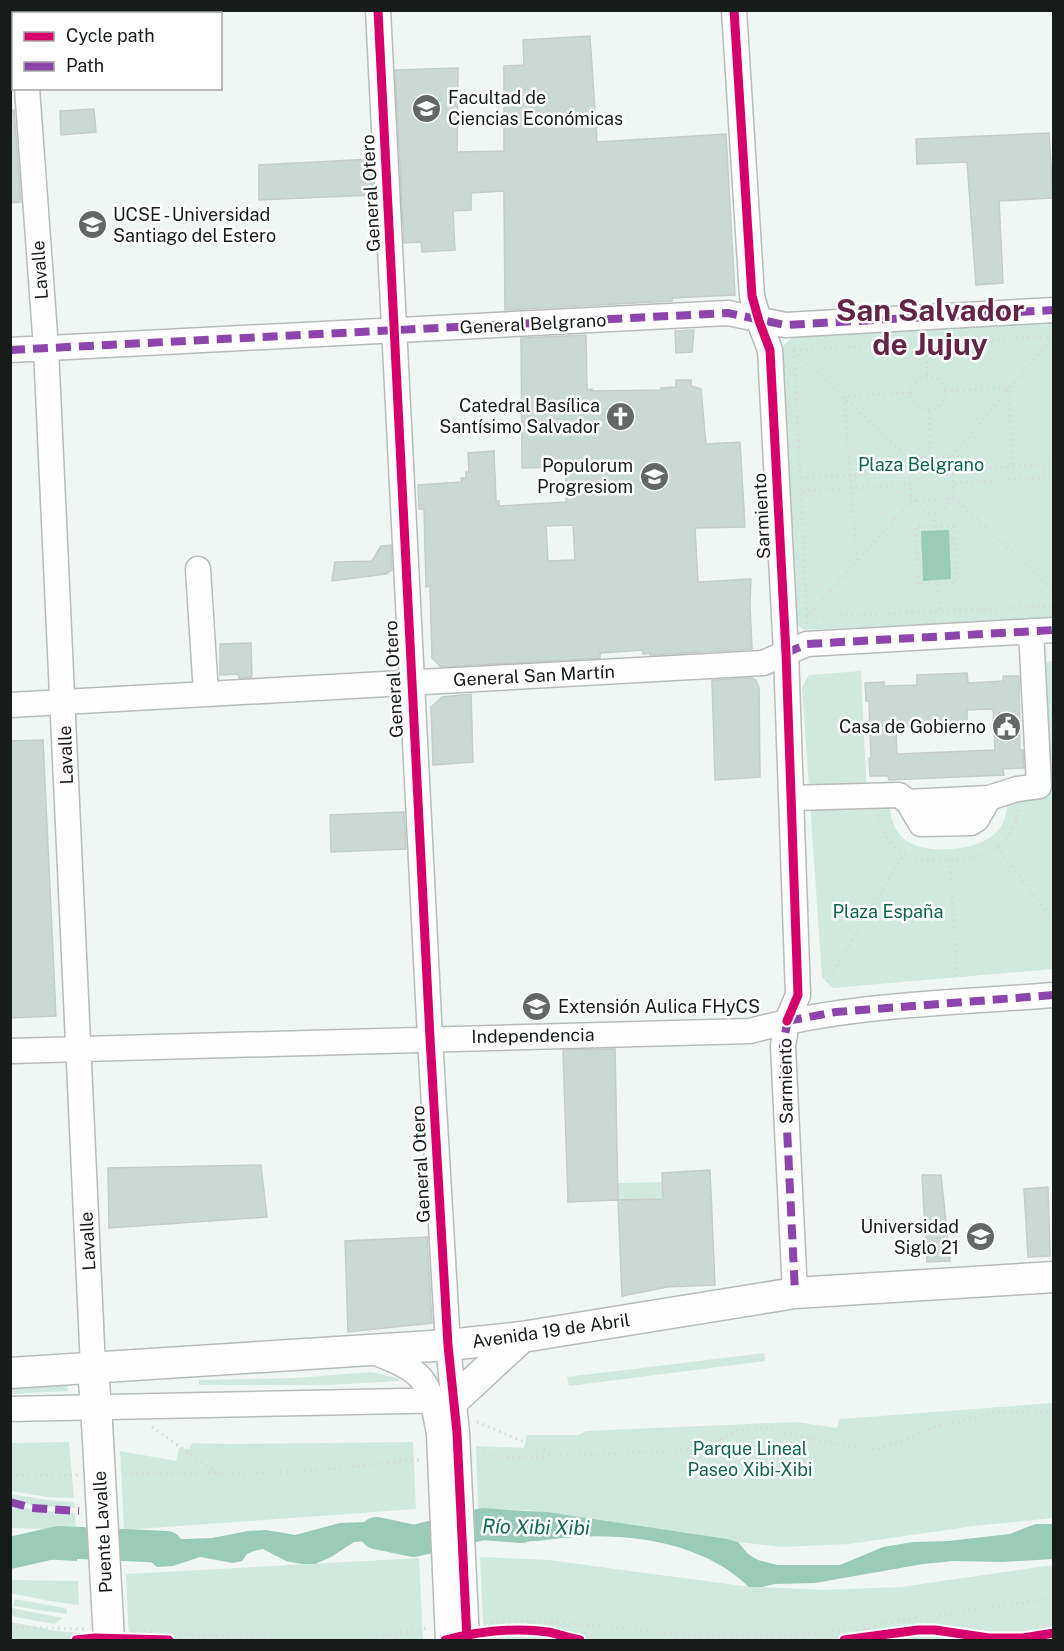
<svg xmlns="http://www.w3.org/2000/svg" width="1064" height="1651" viewBox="0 0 1064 1651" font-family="'Public Sans',sans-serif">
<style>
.green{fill:#d0e9df}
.water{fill:#99cbb8}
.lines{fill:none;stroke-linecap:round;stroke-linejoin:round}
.river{stroke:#99cbb8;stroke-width:32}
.building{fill:#cad9d3;stroke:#c7ccca;stroke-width:1.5;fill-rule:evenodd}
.minor-casing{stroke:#b7bcba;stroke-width:27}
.major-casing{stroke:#b7bcba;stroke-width:33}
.path{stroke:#d6d9d8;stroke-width:3;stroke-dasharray:1.5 4.5;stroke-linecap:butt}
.minor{stroke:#fdfefd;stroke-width:24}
.major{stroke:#fdfefd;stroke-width:30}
.minor-bridge-casing{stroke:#b7bcba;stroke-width:27;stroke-linecap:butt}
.major-bridge-casing{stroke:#b7bcba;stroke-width:33;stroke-linecap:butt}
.minor-bridge{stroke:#fdfefd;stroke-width:24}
.major-bridge{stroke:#fdfefd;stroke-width:30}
.quiet{stroke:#8e44ad;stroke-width:8;stroke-dasharray:15 8;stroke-linecap:butt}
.cycleway-casing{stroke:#fff;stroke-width:13}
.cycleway{stroke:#d6006c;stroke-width:9}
.labels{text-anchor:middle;stroke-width:5;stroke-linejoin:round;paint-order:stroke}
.poi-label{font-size:18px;fill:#171c1a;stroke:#fff;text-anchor:end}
.street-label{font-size:18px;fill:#171c1a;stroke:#fff}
.park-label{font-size:18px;fill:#0d654e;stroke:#fff}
.water-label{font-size:20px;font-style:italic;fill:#116750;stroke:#fff}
.town-label{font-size:30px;font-weight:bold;fill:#632447;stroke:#fff}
</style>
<rect width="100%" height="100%" fill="#f0f6f3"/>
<path class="green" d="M 1053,319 L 1053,618 L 804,630 L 796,624 L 782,347 L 792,337 Z
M 1053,661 L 1053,969 L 833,988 L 822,977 L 802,687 L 809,675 L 861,671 L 867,796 L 870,808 L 890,808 C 893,844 920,851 950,849 C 978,848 1008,836 1007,803 L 1021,802 L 1021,798 L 1046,798 L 1039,662 Z
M 662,1182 L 663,1199 L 618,1200 L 618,1183 Z
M 764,1353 L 765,1361 L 569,1386 L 567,1377 Z
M 371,1372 L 398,1378 L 399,1381 L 329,1385 L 199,1385 L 199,1380 L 295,1378 Z
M 67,1383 L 68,1391 L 11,1394 L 11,1387 Z
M 1053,1403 L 1053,1518 L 974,1526 L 849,1544 L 781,1547 L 746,1543 L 574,1516 L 526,1510 L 478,1509 L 476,1446 L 524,1448 L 527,1435 L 578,1435 L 586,1431 L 796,1422 L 837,1428 L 840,1419 Z
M 69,1442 L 74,1498 L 47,1497 L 11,1491 L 11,1443 Z
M 413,1442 L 416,1509 L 124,1530 L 120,1451 L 176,1461 L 179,1448 L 189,1449 L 192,1443 L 227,1444 Z
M 11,1494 L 47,1500 L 74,1502 L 75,1508 L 34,1506 L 11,1499 Z
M 11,1503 L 34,1510 L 75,1513 L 76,1530 L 11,1528 Z
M 480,1557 L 548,1560 L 743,1586 L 822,1590 L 901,1587 L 1053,1565 L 1053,1640 L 484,1640 Z
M 419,1558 L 423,1640 L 129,1640 L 126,1574 Z
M 11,1580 L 78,1581 L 79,1605 L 49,1601 L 11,1593 Z
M 15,1599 L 64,1608 L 67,1610 L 67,1614 L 13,1606 Z
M 12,1608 L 63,1618 L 54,1624 L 15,1617 L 12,1615 Z
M 11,1622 L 56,1631 L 79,1633 L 80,1640 L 11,1640 Z"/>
<path class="water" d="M 949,530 L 951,579 L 923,581 L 921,531 Z
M 478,1509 L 547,1512 L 727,1539 L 738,1542 L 748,1554 L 758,1560 L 777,1565 L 840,1565 L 883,1547 L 913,1542 L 948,1541 L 1010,1534 L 1035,1524 L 1053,1524 L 1053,1559 L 1002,1562 L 954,1561 L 923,1564 L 815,1583 L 775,1584 L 762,1587 L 749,1587 C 705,1544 635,1533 576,1537 C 556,1538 536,1542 516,1542 C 503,1542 491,1538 479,1535 Z
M 366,1522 L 404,1530 L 418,1527 L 419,1552 L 389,1549 L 367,1541 L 354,1542 L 331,1557 L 315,1564 L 302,1564 L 286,1561 L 263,1549 L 254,1551 L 247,1554 L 242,1561 L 233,1563 L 200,1557 L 173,1566 L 157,1567 L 150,1561 L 125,1558 L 124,1538 L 157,1540 L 212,1538 L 248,1531 L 266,1530 L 295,1535 L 340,1523 Z
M 77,1533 L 77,1561 L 40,1559 L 11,1563 L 11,1540 C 33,1539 54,1534 77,1533 Z"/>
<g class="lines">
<path class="river" d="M 376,1533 L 414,1541 L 483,1524 L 521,1527
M 10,1553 L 58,1542 L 167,1547"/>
</g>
<path class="building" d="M 590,36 L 597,142 L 726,134 L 735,295 L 672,298 L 672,301 L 505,310 L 504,191 L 471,193 L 471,210 L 453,211 L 455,250 L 422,252 L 421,242 L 404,243 L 395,70 L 458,68 L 457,152 L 504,151 L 504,66 L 524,65 L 523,40 Z
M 94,109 L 96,132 L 61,135 L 60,111 Z
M 10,110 L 14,110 L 21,202 L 10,203 Z
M 1049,133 L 1053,198 L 999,201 L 1003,283 L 976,285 L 967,162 L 917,164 L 916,139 Z
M 371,159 L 373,195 L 259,200 L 259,165 Z
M 694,330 L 692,352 L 676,353 L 675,331 Z
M 586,335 L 587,390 L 592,389 L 592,391 L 661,390 L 661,388 L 676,387 L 676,380 L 691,380 L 691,386 L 701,389 L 706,444 L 740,442 L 745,527 L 695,528 L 698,582 L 751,579 L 750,604 L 752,649 L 650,655 L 650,653 L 643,654 L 643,650 L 600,653 L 600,658 L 441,667 L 432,658 L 430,586 L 426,587 L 424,509 L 419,509 L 418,485 L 462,482 L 461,478 L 466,478 L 466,472 L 469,472 L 468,453 L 494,451 L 496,501 L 499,501 L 499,506 L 566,502 L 566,467 L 522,468 L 521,338 ZM 573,525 L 575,560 L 548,561 L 546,526 Z
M 391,545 L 392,570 L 386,574 L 332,581 L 335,562 L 372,561 L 381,546 Z
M 251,643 L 252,677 L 239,678 L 238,674 L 220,675 L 220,644 Z
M 967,673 L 968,683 L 1003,681 L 1003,676 L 1019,676 L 1020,750 L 1023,750 L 1024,768 L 1003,769 L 1004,775 L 889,780 L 888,776 L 870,776 L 869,758 L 871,758 L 869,701 L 866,701 L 865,683 L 884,682 L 884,686 L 917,685 L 917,675 ZM 993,709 L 995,750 L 897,754 L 896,727 L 967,724 L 967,710 Z
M 751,678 L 756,680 L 759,688 L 760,777 L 715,780 L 712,680 Z
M 471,694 L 473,762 L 433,765 L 431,707 L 442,697 Z
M 43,740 L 56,1016 L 10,1018 L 10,741 Z
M 404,812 L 406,849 L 331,852 L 330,815 Z
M 615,1049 L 618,1200 L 568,1202 L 563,1050 Z
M 261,1165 L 267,1217 L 109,1228 L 108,1168 Z
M 710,1170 L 715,1285 L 667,1287 L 622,1296 L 618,1200 L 663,1199 L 662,1173 Z
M 922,1175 L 941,1175 L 950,1261 L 927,1262 Z
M 1048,1187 L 1050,1256 L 1028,1257 L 1024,1189 Z
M 427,1237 L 432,1323 L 348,1332 L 345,1241 Z"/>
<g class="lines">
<defs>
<path id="minor" d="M 22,10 L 22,14
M 378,10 L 430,1038 L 448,1345 L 457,1433
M 734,10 L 752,296 L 759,321 L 770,350 L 786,653 L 798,995 L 787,1021 L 783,1046 L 795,1293
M 27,88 L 46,348 L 93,1367
M 10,350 L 728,313 L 785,325 L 1054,310
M 198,569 L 206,694
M 10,705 L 763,663 L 807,644 L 1054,630
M 792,798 L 899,795 L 908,802 L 921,824 L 971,823 L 977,819 L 989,798 L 1017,789 L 1039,786 L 1031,631
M 908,802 L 989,798
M 10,1051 L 750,1031 C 848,1004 952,1003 1054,995
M 371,1351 C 425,1372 429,1377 439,1434
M 10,1409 L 454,1400"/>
<path id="major" d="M 93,1367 L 97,1423
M 10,1373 L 448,1345 L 522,1337 L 795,1293 L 1054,1277
M 454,1400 L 522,1337"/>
</defs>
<use href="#minor" class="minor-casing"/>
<use href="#major" class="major-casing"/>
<path class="path" d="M 926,343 L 927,376
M 794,350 L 807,617 L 1054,606
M 794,350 L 1054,336
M 794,351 L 909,458
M911 393a17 17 0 1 1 34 0a17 17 0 1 1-34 0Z
M 945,391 L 1008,388 L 1013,466
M 929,411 L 931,457
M 952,456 L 954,498 L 911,501 L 909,458 Z
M 952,456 L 1054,336
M 953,470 L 1054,464
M 801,478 L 910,472
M 954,483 L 1054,477
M 802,491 L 911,485
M 954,498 L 1054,591
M 916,500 C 925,519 944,518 950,499
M 934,514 L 935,526
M 935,526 L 954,526 L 956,583 L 918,584 L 916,527 Z
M 857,560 L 844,397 L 911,392
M 938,584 L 940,611
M 807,624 L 807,617 L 911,501
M 878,815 C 882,830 889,845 903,853 C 914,860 927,860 940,860 C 976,860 1012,852 1018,810
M 997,847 L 1054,921
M 950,860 L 957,977
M 827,982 L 904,854
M 477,1422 L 553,1454
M 152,1427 L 217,1473
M 477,1456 L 490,1455 L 510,1458 L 672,1451 L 706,1446 L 739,1430 L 763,1428 L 853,1448 L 876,1449 L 902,1441 L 935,1427 L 998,1412 L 1054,1412
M 124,1474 C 193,1472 263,1475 332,1469 C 361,1467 390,1461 419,1460
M 10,1475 L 78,1475
M 485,1623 L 541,1621 L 691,1635 L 803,1635 L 1054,1598
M 10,1627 L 87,1629
M 132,1631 L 283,1640
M 365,1640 C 386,1637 407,1630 428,1628
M 512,1640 L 532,1622
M 850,1640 L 867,1627"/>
<use href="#minor" class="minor"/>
<use href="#major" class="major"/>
<defs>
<path id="minor-bridge" d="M 457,1433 L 467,1640
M 439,1434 L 448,1640"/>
<path id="major-bridge" d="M 97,1423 L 109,1640"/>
</defs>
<use href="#minor-bridge" class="minor-bridge-casing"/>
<use href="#major-bridge" class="major-bridge-casing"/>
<use href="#minor-bridge" class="minor-bridge"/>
<use href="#major-bridge" class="major-bridge"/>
<path class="quiet" d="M 10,350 L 728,313 L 785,325 L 1054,310
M 786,653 L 807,644 L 1054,630
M 788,1018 L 783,1046 L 795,1293
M 787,1021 L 836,1012 L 1054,995
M 10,1502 L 32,1508 L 79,1511"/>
<defs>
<path id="cycleway" d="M 378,10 L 430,1038 L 448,1345 L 457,1433 L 467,1640
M 734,10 L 752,296 L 759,321 L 770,350 L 786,653 L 798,995 L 787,1021
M 76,1640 L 95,1638 L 169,1640
M 445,1640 C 477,1632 515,1627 548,1632 C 558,1634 569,1638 580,1640
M 844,1640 L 918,1630 L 935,1630 L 989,1638 L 1023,1638 L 1054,1633"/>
</defs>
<use href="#cycleway" class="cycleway-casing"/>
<use href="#cycleway" class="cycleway"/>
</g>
<defs>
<symbol id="university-disc" viewBox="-11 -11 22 22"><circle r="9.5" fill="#636866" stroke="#fff"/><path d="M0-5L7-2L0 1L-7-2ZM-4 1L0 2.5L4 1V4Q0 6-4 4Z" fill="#fff"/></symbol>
<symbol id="church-disc" viewBox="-11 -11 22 22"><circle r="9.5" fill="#636866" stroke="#fff"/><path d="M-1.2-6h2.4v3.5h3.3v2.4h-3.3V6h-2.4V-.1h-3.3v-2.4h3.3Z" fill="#fff"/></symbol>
<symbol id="civic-disc" viewBox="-11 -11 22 22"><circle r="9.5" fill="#636866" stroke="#fff"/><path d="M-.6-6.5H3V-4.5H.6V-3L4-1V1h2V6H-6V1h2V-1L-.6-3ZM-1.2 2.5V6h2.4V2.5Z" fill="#fff"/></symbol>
</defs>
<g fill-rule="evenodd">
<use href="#university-disc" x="410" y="92" width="33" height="33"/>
<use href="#university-disc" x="76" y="208" width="33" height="33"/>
<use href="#church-disc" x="604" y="400" width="33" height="33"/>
<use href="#university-disc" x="638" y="460" width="33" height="33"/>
<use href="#civic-disc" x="990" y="710" width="33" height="33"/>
<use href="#university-disc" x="520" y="990" width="33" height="33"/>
<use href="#university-disc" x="964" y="1220" width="33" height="33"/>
</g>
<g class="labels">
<g class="poi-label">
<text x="448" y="104" text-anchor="start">Facultad de<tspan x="448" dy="21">Ciencias Económicas</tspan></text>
<text x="113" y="221" text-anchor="start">UCSE - Universidad<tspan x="113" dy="21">Santiago del Estero</tspan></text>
<text x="600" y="412">Catedral Basílica<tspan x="600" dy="21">Santísimo Salvador</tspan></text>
<text x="633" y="472">Populorum<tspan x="633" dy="21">Progresiom</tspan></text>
<text x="986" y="733">Casa de Gobierno</text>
<text x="558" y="1013" text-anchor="start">Extensión Aulica FHyCS</text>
<text x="959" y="1233">Universidad<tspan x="959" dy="21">Siglo 21</tspan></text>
</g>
<g class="street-label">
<text transform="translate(371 193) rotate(-93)" y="6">General Otero</text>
<text transform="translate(40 270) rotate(-94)" y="6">Lavalle</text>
<text transform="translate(533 324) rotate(-3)" y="6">General Belgrano</text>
<text transform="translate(762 516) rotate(-93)" y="6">Sarmiento</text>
<text transform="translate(534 676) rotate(-3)" y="6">General San Martín</text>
<text transform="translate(394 679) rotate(-93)" y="6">General Otero</text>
<text transform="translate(66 755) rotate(-92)" y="6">Lavalle</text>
<text transform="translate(533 1036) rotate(-1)" y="6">Independencia</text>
<text transform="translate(786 1081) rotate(-91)" y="6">Sarmiento</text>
<text transform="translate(421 1164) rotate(-93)" y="6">General Otero</text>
<text transform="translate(88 1241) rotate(-93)" y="6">Lavalle</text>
<text transform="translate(551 1331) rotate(-8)" y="6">Avenida 19 de Abril</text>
<text transform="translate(103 1532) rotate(-93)" y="6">Puente Lavalle</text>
</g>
<g class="park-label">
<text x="921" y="471">Plaza Belgrano</text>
<text x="888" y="918">Plaza España</text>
<text x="750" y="1455">Parque Lineal<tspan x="750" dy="21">Paseo Xibi-Xibi</tspan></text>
</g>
<g class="water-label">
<text transform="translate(536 1527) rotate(1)" y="7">Río Xibi Xibi</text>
</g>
<g class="town-label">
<text x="930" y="321">San Salvador<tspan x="930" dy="34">de Jujuy</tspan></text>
</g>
</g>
<rect width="1064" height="1651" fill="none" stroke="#171c1a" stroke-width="24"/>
<rect x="12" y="12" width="210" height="78" fill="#ffffff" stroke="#a2a4a3" stroke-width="1.5"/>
<rect x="24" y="32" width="30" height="9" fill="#d6006c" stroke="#a2a4a3" stroke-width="1.5"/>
<text x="66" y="42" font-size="18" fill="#171c1a">Cycle path</text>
<rect x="24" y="62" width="30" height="9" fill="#8e44ad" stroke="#a2a4a3" stroke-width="1.5"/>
<text x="66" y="72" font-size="18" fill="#171c1a">Path</text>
</svg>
